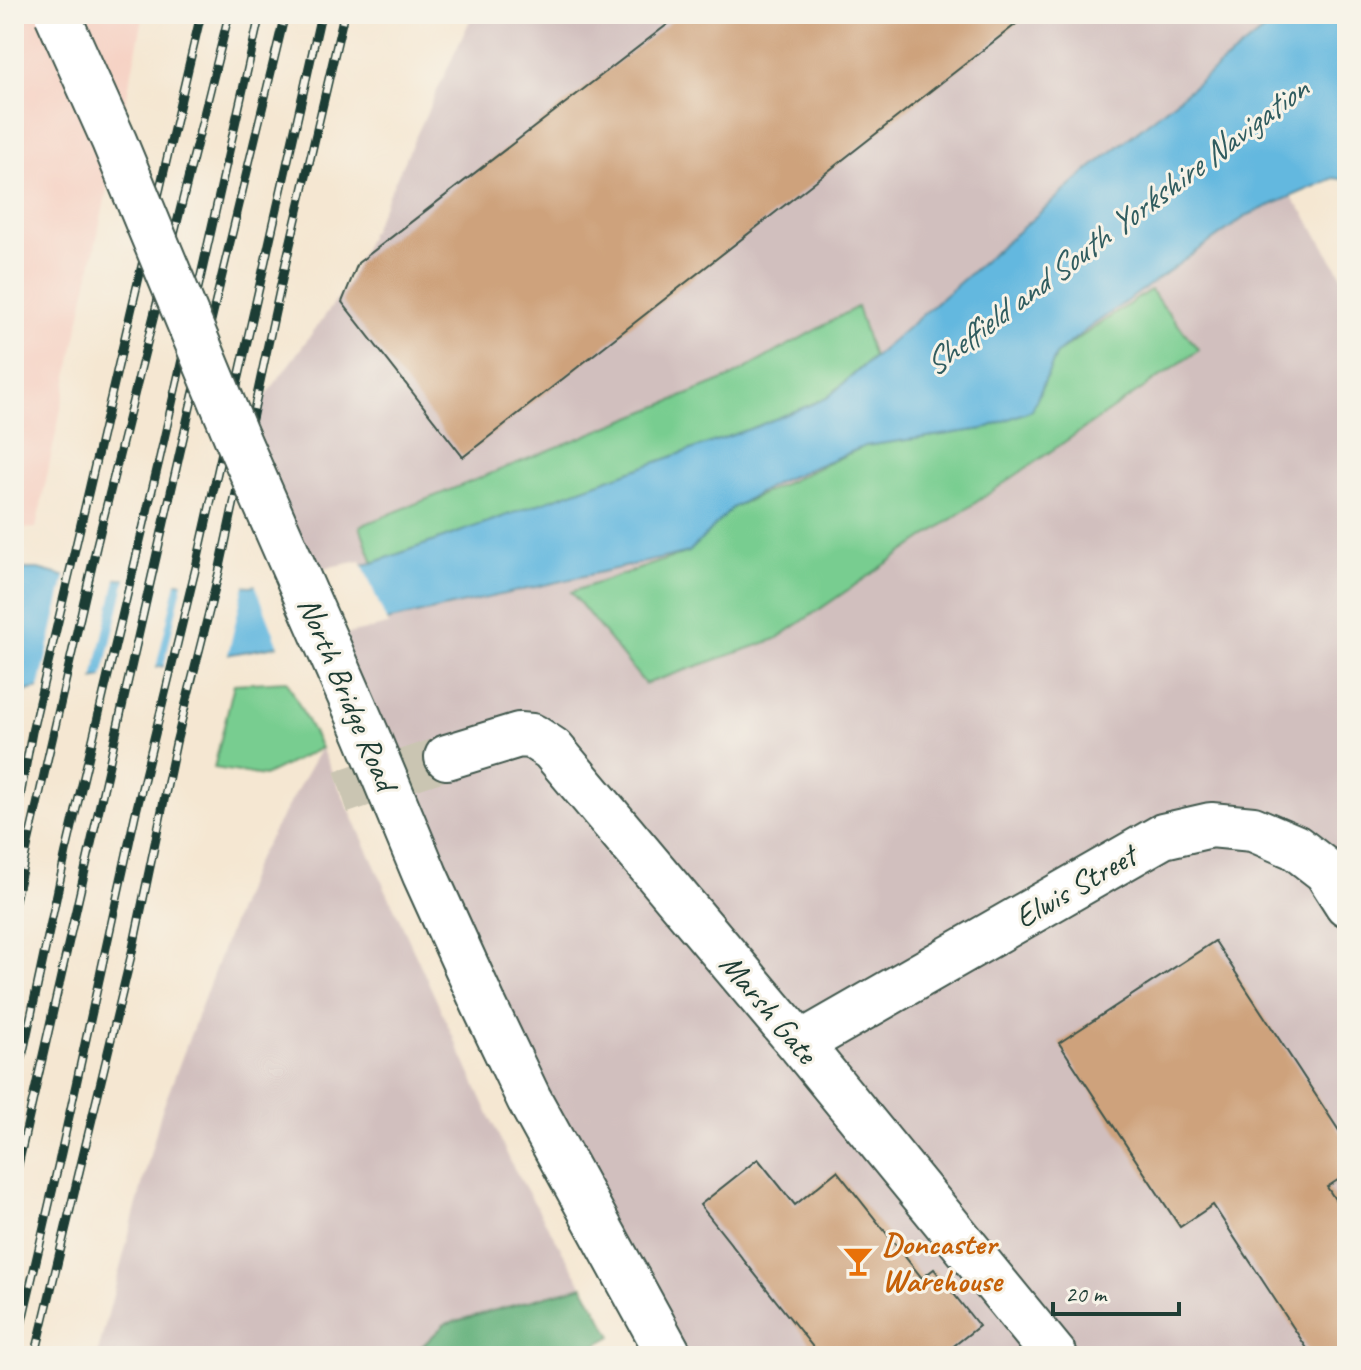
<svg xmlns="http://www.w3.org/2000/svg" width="1361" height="1370" viewBox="0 0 1361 1370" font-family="Caveat,sans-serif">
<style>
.built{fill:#f6d2c4}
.industrial{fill:#d1bfbe}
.green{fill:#78cd90;stroke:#4c8562;stroke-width:2}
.forest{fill:#62b07a;stroke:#407657;stroke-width:2}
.water{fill:#63b8df;stroke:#417a8a;stroke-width:2}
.pier{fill:#f5e7d2}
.building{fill:#cea27b}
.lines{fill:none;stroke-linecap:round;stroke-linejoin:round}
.minor-tunnel{stroke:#cac5b2;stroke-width:44;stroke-dasharray:44 22;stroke-linecap:butt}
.minor-casing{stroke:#3f564c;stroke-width:48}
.minor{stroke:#fff;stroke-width:44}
.rail-casing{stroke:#1f3d34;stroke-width:9}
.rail{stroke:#f7f3e8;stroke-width:6;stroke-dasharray:18;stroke-linecap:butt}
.minor-bridge-casing{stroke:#3f564c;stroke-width:48;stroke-linecap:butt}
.minor-bridge{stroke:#fff;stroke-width:44}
.labels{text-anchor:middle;stroke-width:6;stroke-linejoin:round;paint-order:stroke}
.street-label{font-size:32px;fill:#1f3d34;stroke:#f7f3e8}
.food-label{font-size:32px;font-weight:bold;fill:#c56008;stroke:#f7f3e8;text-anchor:start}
.water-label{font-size:34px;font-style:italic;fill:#305c5f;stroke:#f7f3e8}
</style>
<rect width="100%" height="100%" fill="#f7f3e8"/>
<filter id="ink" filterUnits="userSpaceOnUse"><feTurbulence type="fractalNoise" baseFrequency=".0125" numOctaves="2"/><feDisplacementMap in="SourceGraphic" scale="16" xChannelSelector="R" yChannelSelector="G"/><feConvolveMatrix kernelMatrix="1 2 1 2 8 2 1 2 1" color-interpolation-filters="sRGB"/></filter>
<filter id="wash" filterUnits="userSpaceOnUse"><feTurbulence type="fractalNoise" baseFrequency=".006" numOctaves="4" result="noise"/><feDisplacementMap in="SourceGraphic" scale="32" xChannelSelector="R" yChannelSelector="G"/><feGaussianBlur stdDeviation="1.8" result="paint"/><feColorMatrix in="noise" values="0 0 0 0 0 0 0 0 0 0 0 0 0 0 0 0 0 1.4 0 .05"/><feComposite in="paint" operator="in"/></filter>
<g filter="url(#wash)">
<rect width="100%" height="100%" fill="#f5e7d2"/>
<path class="built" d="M 14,14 L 144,14 L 36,528 L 14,529 Z"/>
<path class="industrial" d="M 473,14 L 1284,14 L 1200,81 L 1304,213 L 1347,284 L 1347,1356 L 670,1356 L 236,436 L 344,290 Z
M 321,748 L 512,1165 L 583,1286 L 445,1324 L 412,1356 L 97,1356 L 161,1113 L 254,865 Z"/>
<path class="green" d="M 1150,290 L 1199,350 L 776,639 L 645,684 L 571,592 L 689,552 L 732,508 L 865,446 L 983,429 L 1032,410 L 1057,353 Z
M 857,307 L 873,357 L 827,398 L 758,426 L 373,563 L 360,526 L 729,378 Z
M 287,681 L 321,748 L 264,776 L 214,768 L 234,684 Z"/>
<path class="forest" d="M 583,1286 L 612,1336 L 585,1351 L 572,1356 L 412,1356 L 445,1324 Z"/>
<path class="water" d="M 1284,14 L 1347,14 L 1347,180 L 1334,178 L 1248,215 L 1086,330 L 1057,353 L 1032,410 L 983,429 L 865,446 L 780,481 L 732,508 L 689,552 L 276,646 L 30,690 L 14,696 L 14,569 L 38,569 L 63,576 L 251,586 L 373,563 L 758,426 L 827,398 L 1090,169 Z"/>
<path class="pier" d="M 361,561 L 388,625 L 280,649 L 254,581 Z
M 66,572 L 117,575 L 92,683 L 38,693 Z
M 127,575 L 177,578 L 155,672 L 102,681 Z
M 184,578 L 245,581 L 227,659 L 163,670 Z"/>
<g id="blocks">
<path class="building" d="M 681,14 L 1029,14 L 463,457 L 342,302 L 358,263 Z
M 1215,941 L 1347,1143 L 1347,1174 L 1327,1187 L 1347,1218 L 1347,1356 L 1312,1356 L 1213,1205 L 1180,1227 L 1059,1043 Z
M 758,1159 L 795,1205 L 837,1171 L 922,1278 L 934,1269 L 979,1326 L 941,1356 L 820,1356 L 700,1205 Z"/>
</g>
</g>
<g filter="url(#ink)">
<use href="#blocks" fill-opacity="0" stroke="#3f564c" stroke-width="2"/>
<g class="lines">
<path class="minor-tunnel" d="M 341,792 L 447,757"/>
<defs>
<path id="minor" d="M 447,757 L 519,735 L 532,736 L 552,749 L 800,1044 L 1055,1356
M 800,1044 L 1163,836 L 1211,825 L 1253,829 L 1295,847 L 1326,871 L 1347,904"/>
</defs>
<use href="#minor" class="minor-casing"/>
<use href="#minor" class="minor"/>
<defs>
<path id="rail" d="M 14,830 L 32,732 L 201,14
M 14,905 L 97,544 L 229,14
M 14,1095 L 66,852 L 159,461 L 260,14
M 14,1183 L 190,408 L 285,14
M 14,1356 L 61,1153 L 135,816 L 196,567 L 321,14
M 35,1356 L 133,948 L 176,743 L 219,572 L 283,275 L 344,14"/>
</defs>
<use href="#rail" class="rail-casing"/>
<use href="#rail" class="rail"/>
<defs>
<path id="minor-bridge" d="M 57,14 L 114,141 L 236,436 L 366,733 L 425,875 L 484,1005 L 529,1099 L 670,1356"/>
</defs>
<use href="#minor-bridge" class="minor-bridge-casing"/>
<use href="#minor-bridge" class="minor-bridge"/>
</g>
</g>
<defs>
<symbol id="bar-bare" viewBox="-9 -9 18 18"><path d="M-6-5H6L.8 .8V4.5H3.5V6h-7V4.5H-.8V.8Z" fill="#e8710a" stroke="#f7f3e8" stroke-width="2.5" paint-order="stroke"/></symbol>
</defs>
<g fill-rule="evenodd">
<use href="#bar-bare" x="836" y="1239" width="44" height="44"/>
</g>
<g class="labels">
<g class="street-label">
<text transform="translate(348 693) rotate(67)" y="11">North Bridge Road</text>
<text transform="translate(1075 886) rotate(-30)" y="11">Elwis Street</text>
<text transform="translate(769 1008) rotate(50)" y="11">Marsh Gate</text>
</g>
<g class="food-label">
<text x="882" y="1254">Doncaster<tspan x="882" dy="37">Warehouse</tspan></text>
</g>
<g class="water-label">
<text transform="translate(1115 226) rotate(-37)" y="12">Sheffield and South Yorkshire Navigation</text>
</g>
</g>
<rect width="1361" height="1370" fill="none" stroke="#f7f3e8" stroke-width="48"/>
<path d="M1053 1302v12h126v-12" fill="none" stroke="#1f3d34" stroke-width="4"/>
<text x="1065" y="1302" font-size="24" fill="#1f3d34" stroke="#f7f3e8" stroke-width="6" paint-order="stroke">20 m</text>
</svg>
